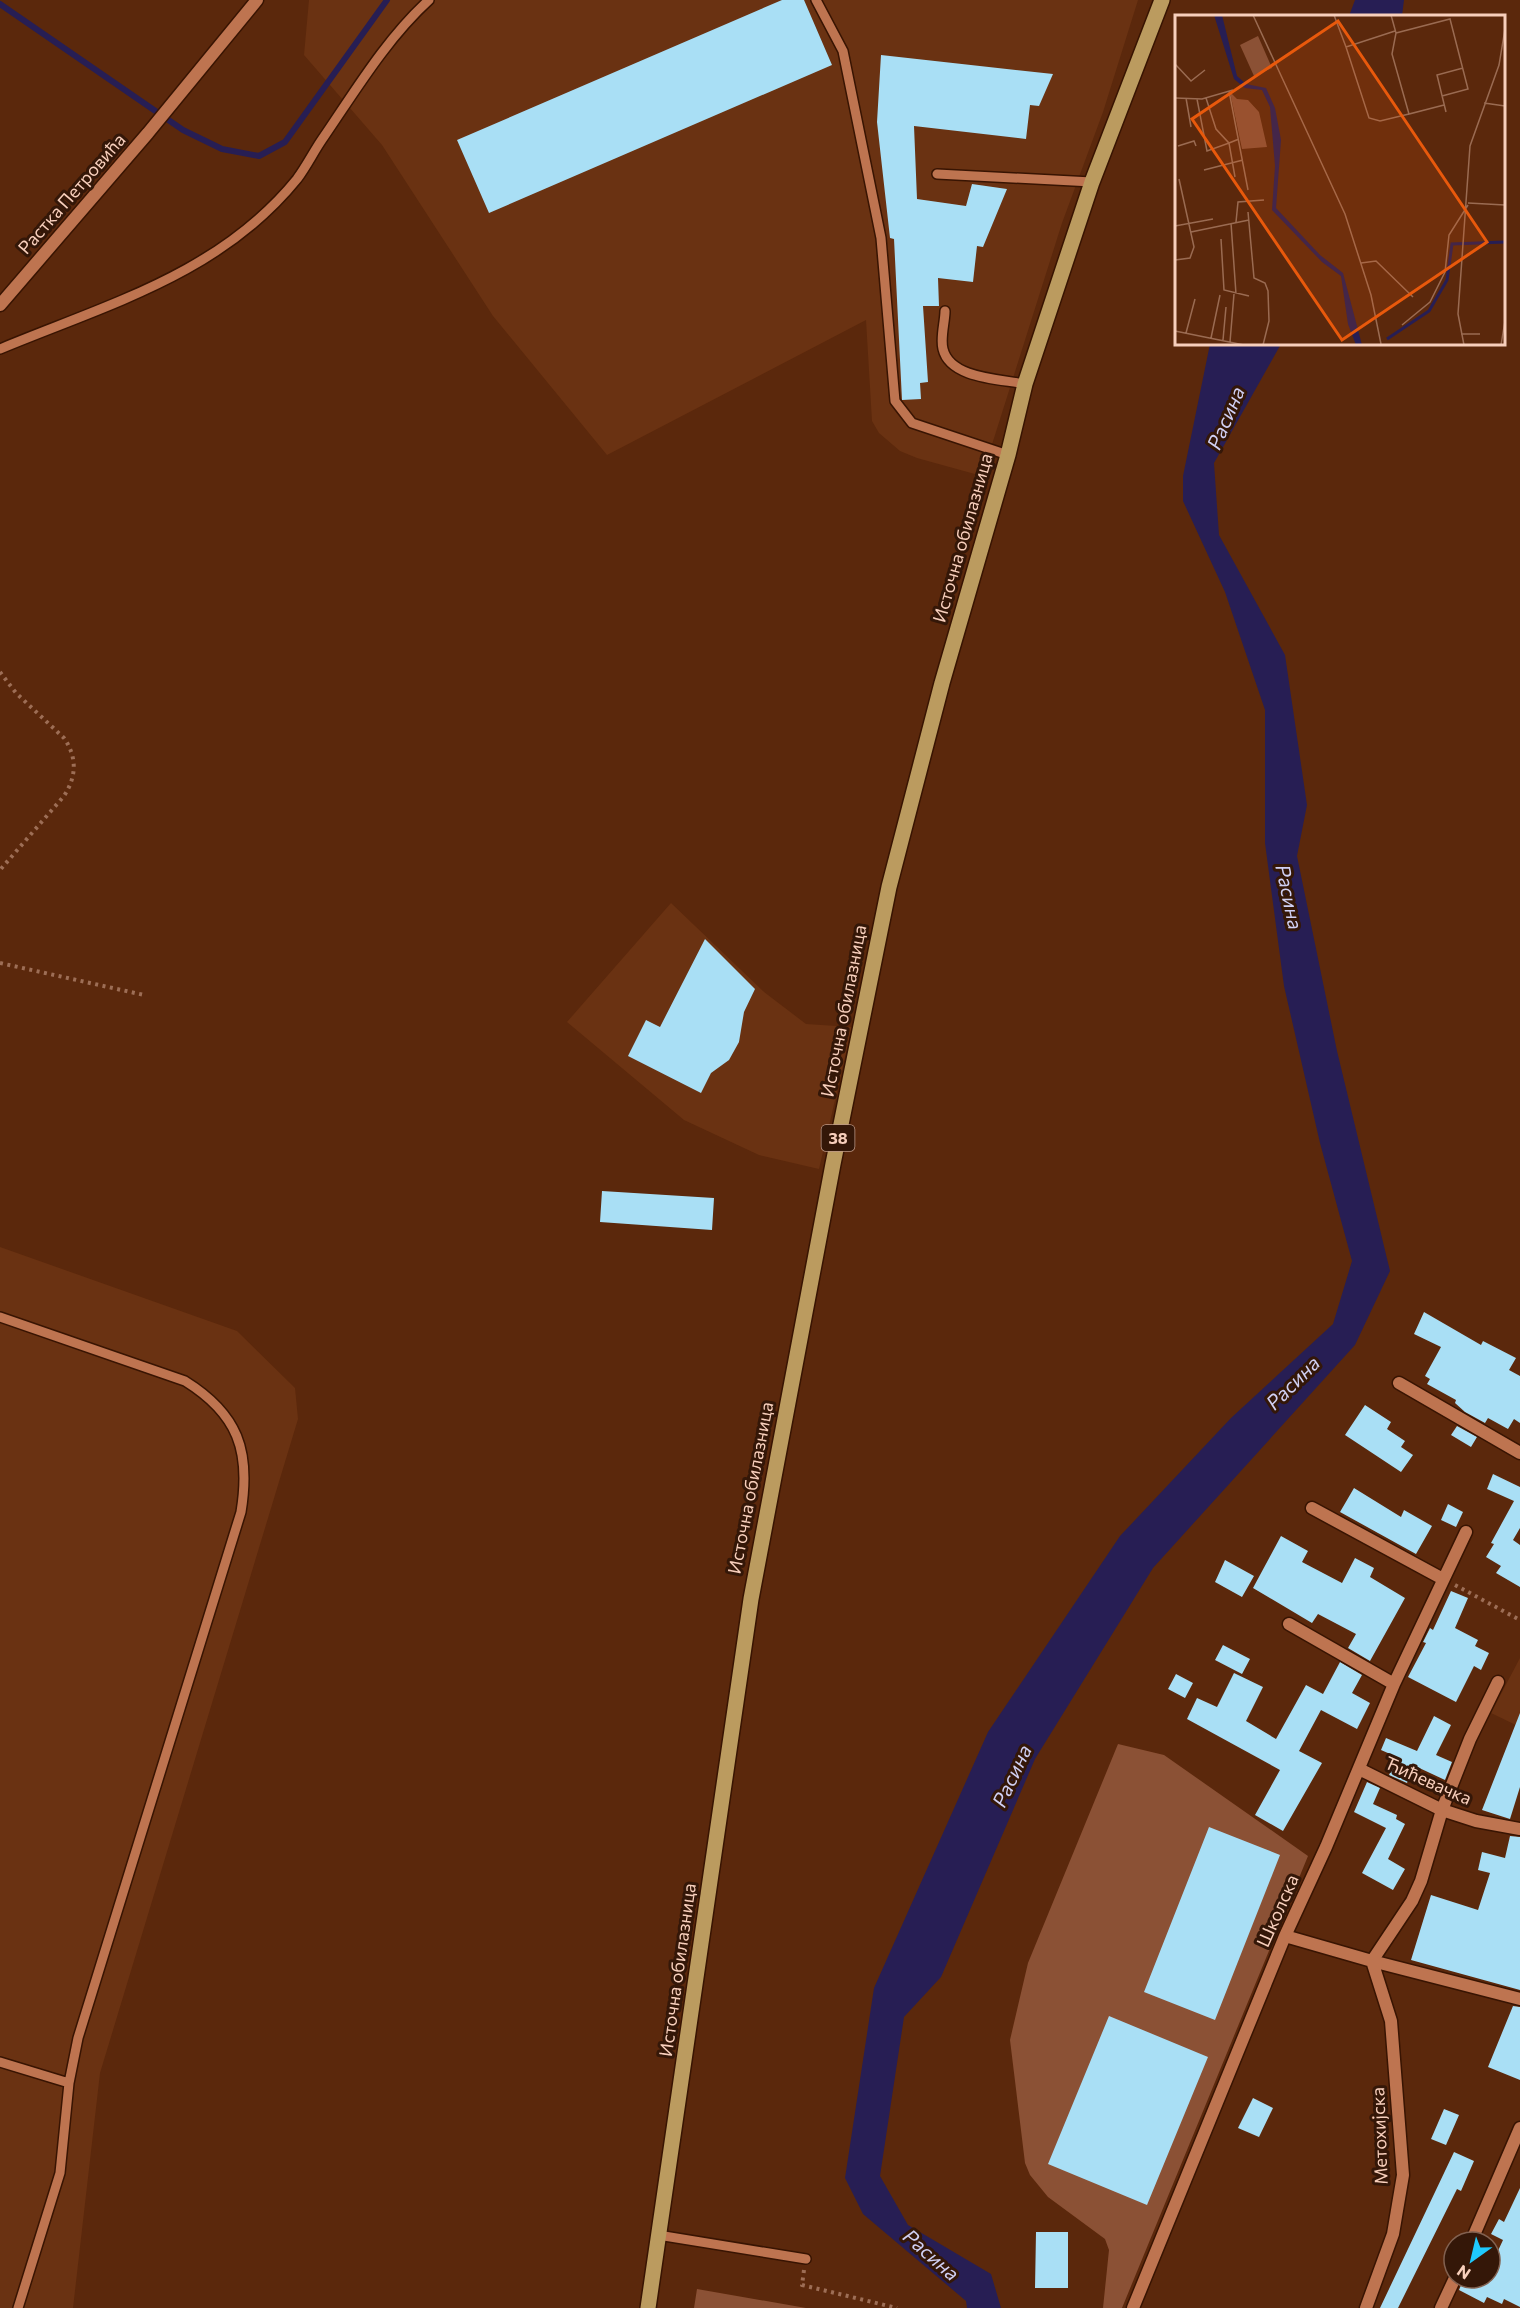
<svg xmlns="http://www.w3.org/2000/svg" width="1520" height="2308" viewBox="0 0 1520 2308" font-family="Commissioner,sans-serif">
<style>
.built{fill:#6a3212}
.green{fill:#8b5135}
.water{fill:#271e54}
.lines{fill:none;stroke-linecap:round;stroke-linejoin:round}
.stream{stroke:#271e54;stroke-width:6}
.building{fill:#a9dff5}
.lane-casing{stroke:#381402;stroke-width:12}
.street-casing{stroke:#381402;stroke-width:15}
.primary-casing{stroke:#381402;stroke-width:18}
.path{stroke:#9d6e56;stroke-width:4;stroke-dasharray:3 4.5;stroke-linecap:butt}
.lane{stroke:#be7450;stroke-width:9}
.street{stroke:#be7450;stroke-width:12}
.primary{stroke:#bb9b5f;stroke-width:15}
.labels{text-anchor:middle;stroke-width:6;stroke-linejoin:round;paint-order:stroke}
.shield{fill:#341708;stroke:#bd9886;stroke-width:1.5}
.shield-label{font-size:16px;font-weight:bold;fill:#f8cfbc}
.street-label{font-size:18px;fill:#f8cfbc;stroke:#341708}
.water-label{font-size:20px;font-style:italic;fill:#d0d0f4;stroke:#341708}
.inset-river{fill:none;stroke:#271e54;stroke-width:3}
.inset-road{fill:none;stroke:#9a6b52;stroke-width:1.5}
.view{fill:#e8590c;fill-opacity:0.15;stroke:#e8590c;stroke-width:3}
.inset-edge{fill:none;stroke:#f8cfbc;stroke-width:3}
</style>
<rect width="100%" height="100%" fill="#5b280c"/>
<path class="built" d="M 309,0 L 1138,0 L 1103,112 L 1062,223 L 982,476 L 917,458 L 900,451 L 879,433 L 872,421 L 866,320 L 607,455 L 493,316 L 382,145 L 304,55 Z
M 671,903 L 764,992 L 806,1024 L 852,1027 L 819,1169 L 759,1155 L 684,1120 L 567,1022 Z
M 0,1247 L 237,1331 L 295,1388 L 298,1419 L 100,2073 L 73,2308 L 0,2308 Z
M 1520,1658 L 1520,1727 L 1491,1713 Z"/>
<path class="green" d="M 1118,1744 L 1164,1755 L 1308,1856 L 1122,2308 L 1103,2308 L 1109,2250 L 1105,2239 L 1048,2197 L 1030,2175 L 1025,2163 L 1010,2040 L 1028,1963 Z
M 697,2289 L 806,2308 L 694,2308 Z"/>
<path class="water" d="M 1355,0 L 1404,0 L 1402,16 L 1349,16 Z
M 1210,344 L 1281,344 L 1214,463 L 1219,535 L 1285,655 L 1307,805 L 1297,856 L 1337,1051 L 1390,1271 L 1355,1345 L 1153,1568 L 1035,1759 L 941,1977 L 904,2017 L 880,2176 L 908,2225 L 991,2274 L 1001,2308 L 967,2308 L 966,2301 L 863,2214 L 845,2178 L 874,1988 L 988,1732 L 1120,1536 L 1231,1418 L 1333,1324 L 1352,1261 L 1320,1143 L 1284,986 L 1265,843 L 1265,710 L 1225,592 L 1183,501 L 1183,476 Z"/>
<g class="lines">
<path class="stream" d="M 0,4 L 183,130 L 222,149 L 259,156 L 285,142 L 387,0"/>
</g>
<path class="building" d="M 782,0 L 804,0 L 832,65 L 489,213 L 457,140 Z
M 881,55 L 1053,74 L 1039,106 L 1030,105 L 1026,139 L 914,126 L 917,199 L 966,206 L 972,184 L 1007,189 L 983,247 L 977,246 L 973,282 L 938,278 L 939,306 L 923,306 L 928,382 L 920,383 L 921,399 L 902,400 L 894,239 L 890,238 L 877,122 Z
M 705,939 L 755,989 L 744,1012 L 739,1042 L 729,1060 L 711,1073 L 701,1093 L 628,1056 L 646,1020 L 660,1027 Z
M 602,1191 L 714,1198 L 712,1230 L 600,1222 Z
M 1424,1312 L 1481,1345 L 1483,1341 L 1516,1358 L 1509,1370 L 1520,1376 L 1520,1423 L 1514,1419 L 1508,1429 L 1488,1418 L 1485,1423 L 1465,1412 L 1455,1403 L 1456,1400 L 1427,1384 L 1430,1379 L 1425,1376 L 1441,1347 L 1414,1334 Z
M 1365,1405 L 1391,1422 L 1387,1429 L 1405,1441 L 1401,1447 L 1413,1455 L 1401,1472 L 1345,1435 Z
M 1457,1426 L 1477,1437 L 1471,1447 L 1451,1435 Z
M 1493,1474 L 1520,1487 L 1520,1528 L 1513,1540 L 1520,1545 L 1520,1587 L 1496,1573 L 1501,1566 L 1486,1557 L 1494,1544 L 1491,1543 L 1514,1501 L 1487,1489 Z
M 1354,1488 L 1401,1517 L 1404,1510 L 1432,1526 L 1416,1554 L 1340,1512 Z
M 1448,1504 L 1463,1512 L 1456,1527 L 1441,1520 Z
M 1281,1536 L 1308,1551 L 1302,1562 L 1342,1583 L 1355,1558 L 1374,1568 L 1370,1577 L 1405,1598 L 1370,1661 L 1348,1648 L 1356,1634 L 1318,1614 L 1312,1623 L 1253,1588 Z
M 1225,1560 L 1254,1576 L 1242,1597 L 1215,1582 Z
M 1451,1591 L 1468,1598 L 1455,1628 L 1478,1640 L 1475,1646 L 1489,1653 L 1481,1670 L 1474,1666 L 1456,1702 L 1408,1677 L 1426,1643 L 1423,1642 L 1430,1628 L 1433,1630 Z
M 1223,1645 L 1250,1659 L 1242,1674 L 1215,1660 Z
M 1340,1662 L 1362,1675 L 1352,1693 L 1370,1703 L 1357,1729 L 1321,1710 L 1299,1751 L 1322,1763 L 1283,1831 L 1255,1815 L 1280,1770 L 1187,1719 L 1197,1698 L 1217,1707 L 1234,1673 L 1263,1687 L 1246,1721 L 1276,1739 L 1306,1685 L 1323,1694 Z
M 1176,1674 L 1193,1683 L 1185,1698 L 1168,1689 Z
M 1520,1713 L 1520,1787 L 1510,1819 L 1482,1810 Z
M 1434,1716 L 1451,1725 L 1436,1755 L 1452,1762 L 1445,1780 L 1415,1766 L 1407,1783 L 1389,1775 L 1397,1757 L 1381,1750 L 1386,1738 L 1417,1751 Z
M 1367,1782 L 1380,1788 L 1373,1804 L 1397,1815 L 1396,1819 L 1405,1824 L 1388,1859 L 1405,1869 L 1393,1890 L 1362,1873 L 1386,1828 L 1354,1812 Z
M 1209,1827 L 1280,1855 L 1215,2020 L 1144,1992 Z
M 1510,1836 L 1520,1837 L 1520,1990 L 1411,1960 L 1431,1895 L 1478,1910 L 1490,1873 L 1478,1870 L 1482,1852 L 1505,1858 Z
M 1513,2006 L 1520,2007 L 1520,2080 L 1488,2067 Z
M 1109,2016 L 1208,2057 L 1147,2205 L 1048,2164 Z
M 1253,2098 L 1273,2108 L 1259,2137 L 1238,2128 Z
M 1444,2109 L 1459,2115 L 1446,2145 L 1431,2139 Z
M 1454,2152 L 1474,2161 L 1461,2191 L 1457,2189 L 1398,2308 L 1380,2308 Z
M 1520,2188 L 1520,2307 L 1504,2299 L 1502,2304 L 1487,2297 L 1484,2303 L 1459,2290 L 1464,2278 L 1490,2278 L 1490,2268 L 1503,2240 L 1491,2234 L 1499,2219 L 1504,2222 Z
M 1036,2232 L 1068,2232 L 1068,2288 L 1035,2288 Z"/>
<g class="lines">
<defs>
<path id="lane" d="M 816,0 L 843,51 L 881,238 L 895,401 L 912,423 L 1008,455
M 937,174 L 1092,182
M 945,311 C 945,322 940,338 943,349 C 950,379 1001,379 1025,384
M 0,349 C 108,304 220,274 297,179 C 306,167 313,153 321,141 C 354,93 386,39 429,0
M 0,1317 L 185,1381 C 238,1414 251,1451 241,1512 L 78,2038 L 69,2083 L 0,2062
M 658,2235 L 806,2259
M 18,2308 L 60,2173 L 69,2083"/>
<path id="street" d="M 0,305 L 148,133 L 257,0
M 1399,1383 L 1520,1453
M 1312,1508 L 1443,1579
M 1289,1624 L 1394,1684
M 1498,1682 L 1470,1739 L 1442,1810 L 1421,1881 L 1412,1901 L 1372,1961 L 1520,1999
M 1359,1769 L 1442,1810 L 1476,1821 L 1520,1829
M 1285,1936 L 1372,1961 L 1391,2021 L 1403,2175 L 1393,2234 L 1366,2308
M 1471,2242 L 1520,2128
M 1133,2308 L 1285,1936 L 1326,1847 L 1394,1684 L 1466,1532
M 1441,2308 L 1455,2278"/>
<path id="primary" d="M 648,2308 L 751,1599 L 833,1164 L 889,887 L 942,683 L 1008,455 L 1025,384 L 1092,182 L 1162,0"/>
</defs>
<use href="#lane" class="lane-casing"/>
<use href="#street" class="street-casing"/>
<use href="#primary" class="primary-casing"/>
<path class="path" d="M 0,672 L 16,693 L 64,738 C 77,757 77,776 64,796 L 0,870
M 0,963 L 144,995
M 1455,1585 L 1520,1620
M 804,2270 L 802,2285 L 897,2308"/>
<use href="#lane" class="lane"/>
<use href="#street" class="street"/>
<use href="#primary" class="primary"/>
</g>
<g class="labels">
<rect class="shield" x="821.5" y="1125" width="33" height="26" rx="4.5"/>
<g class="shield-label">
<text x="838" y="1144">38</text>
</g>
<g class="street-label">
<text transform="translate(72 194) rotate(-49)" y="6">Растка Петровића</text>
<text transform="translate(963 538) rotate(-74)" y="6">Источна обилазница</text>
<text transform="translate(844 1011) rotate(-79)" y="6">Источна обилазница</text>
<text transform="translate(751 1488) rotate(-79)" y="6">Источна обилазница</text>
<text transform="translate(1428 1781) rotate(24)" y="6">Ћићевачка</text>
<text transform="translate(1278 1911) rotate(-66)" y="6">Школска</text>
<text transform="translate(678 1970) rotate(-82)" y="6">Источна обилазница</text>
<text transform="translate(1380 2136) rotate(-92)" y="6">Метохијска</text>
</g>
<g class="water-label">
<text transform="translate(1226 418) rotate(-67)" y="7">Расина</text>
<text transform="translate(1289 897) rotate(78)" y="7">Расина</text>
<text transform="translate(1293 1383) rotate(-45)" y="7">Расина</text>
<text transform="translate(1012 1776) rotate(-65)" y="7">Расина</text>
<text transform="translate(931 2255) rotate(41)" y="7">Расина</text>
</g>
</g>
<g transform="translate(1175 15)">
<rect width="330" height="330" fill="#5b280c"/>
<path d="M 83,21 L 97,53 L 79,61 L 65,30 ZM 55,77 L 62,84 L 73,85 L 84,97 L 92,132 L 67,134 Z" fill="#8b5135"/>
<path d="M 39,0 L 47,0 L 62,61 L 71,69 L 91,73 L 100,93 L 106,125 L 101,193 L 145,240 L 168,258 L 187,330 L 181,330 L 173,309 L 166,261 L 147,247 L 97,195 L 100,151 L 95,92 L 87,75 L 70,73 L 59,64 Z" fill="#271e54"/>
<path class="inset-river" d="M 212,324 L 254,296 L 272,265 L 277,229 L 330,227"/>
<path class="inset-road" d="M 78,0 L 170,199 L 196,280 L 206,329M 159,0 L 171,32M 216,0 L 221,18 L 217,39 L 234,99 L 269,90M 220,16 L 171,32 L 194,103 L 205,106 L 234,99M 221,18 L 275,4 L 293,74 L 267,81M 0,49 L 16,66 L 30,55M 54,76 L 73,175M 0,83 L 27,84 L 58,75M 11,83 L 16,112M 31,83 L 41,114 L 54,128 L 64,124M 22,84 L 32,136 L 54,128 L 60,162M 309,88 L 330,91M 271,97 L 262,60 L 288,53M 3,131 L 19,126 L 21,131M 29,155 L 68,145M 293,188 L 330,190M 73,197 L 79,263 L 90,268 L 93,276 L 94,306 L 88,330M 61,207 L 63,187 L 89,185M 56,208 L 61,279M 0,211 L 38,204M 16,217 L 74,205M 46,224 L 49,275 L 74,281M 0,245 L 15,243 L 19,232 L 4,164M 186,248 L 201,246 L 238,282M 227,310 L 255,287 L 270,257 L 274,220 L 293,190M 0,316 L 69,330M 11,318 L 20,284M 286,319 L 305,319M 36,323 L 45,280M 48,325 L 51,292M 55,327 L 59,279M 289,330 L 283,299 L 295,131 L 324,50 L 330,14M 326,330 L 330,306"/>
<path class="view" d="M 163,6 L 312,227 L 167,325 L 17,104 Z"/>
<rect width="330" height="330" class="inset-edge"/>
</g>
<g transform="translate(1472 2260) rotate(214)"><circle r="28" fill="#341708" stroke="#826150" stroke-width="1.5"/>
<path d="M0-4.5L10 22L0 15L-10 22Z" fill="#1fc9fd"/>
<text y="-9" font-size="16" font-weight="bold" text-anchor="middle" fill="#f8cfbc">N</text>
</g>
</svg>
